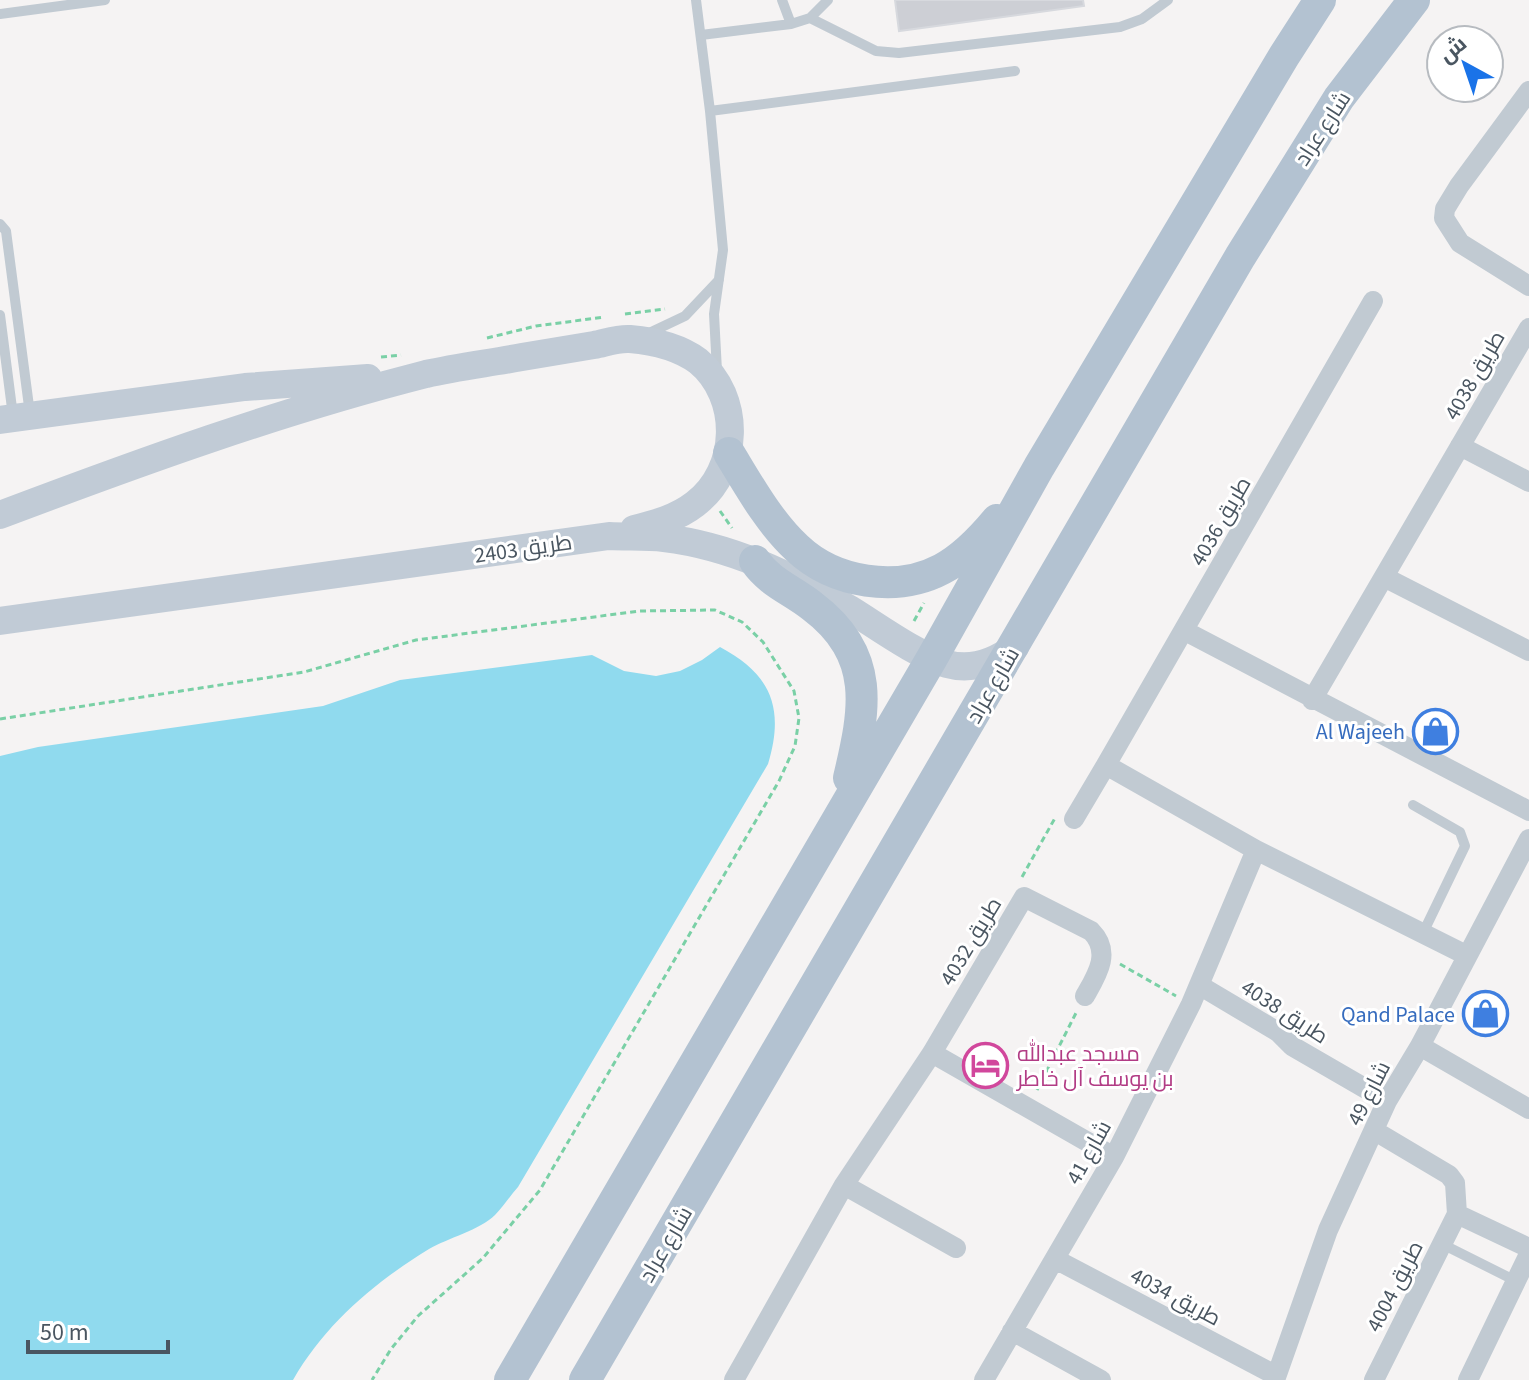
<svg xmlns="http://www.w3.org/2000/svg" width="1529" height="1380" viewBox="0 0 1529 1380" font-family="'Source Sans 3',Cairo,sans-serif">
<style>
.water{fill:#90daee}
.building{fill:#cdcfd5;stroke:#d7d9de;stroke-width:2}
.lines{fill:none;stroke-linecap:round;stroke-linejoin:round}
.path{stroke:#7ad0a6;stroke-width:3;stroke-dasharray:6 4;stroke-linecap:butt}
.service{stroke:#c1cad2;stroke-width:10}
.minor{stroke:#c1cad2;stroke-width:20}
.secondary{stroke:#c1cbd6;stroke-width:28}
.primary{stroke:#b3c2d1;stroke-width:32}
.labels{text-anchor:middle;stroke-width:6;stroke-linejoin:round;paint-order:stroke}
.street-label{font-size:22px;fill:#4a5661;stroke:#fff}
.shop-label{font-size:22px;fill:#366cbe;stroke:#fff;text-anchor:end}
.hotel-label{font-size:22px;fill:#b23c85;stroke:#fff;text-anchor:start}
</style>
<rect width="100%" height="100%" fill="#f5f3f3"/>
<path class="water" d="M 720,647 C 771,674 785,708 768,764 L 518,1187 C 510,1196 503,1207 495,1215 C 480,1230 448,1238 429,1249 C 374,1283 326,1323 293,1380 L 0,1380 L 0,756 L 38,747 L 323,706 L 400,680 L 592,655 L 624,671 L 656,676 L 680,671 L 702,660 Z"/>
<path class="building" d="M 895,0 L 1083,0 L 1084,6 L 899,31 Z"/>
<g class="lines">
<path class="path" d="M 625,314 L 665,309
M 487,338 L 536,326 L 605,317
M 381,357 L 401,355
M 720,511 L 732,528
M 914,621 L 924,603
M 0,719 L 304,672 L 416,640 L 640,611 L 715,610 L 742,622 L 763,642 L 794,691 L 799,718 L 795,746 L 779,781 L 540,1190 L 483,1258 L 418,1316 L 391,1349 L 372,1380
M 1022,877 L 1055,818
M 1120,964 L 1176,996
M 1037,1090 L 1077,1011"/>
<path class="service" d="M 696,0 L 710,111 L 723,250 L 714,314 L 717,371
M 782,0 L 791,24
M 0,14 L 105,0
M 810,18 L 828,0
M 701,35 L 791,24 L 810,18 L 876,51 L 899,53 L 1120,27 L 1142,19 L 1168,0
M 710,111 L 1015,71
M 0,224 L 6,231 L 30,414
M 0,315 L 13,416
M 647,334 L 685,316 L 719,280
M 1413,805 L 1460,832 L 1465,846 L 1423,933
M 1442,1244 L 1516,1281"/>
<path class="minor" d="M 1529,91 L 1459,186 L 1445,209 L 1444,218 L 1460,243 L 1529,286
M 1373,301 L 1106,765 L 1256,850 L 1466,955
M 1460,446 L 1529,482
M 1384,577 L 1529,651
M 1185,631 L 1529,811
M 1312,700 L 1529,328
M 1074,819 L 1106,765
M 1199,985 L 1278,1032 L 1292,1046 L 1387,1101
M 1420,1046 L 1529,1109
M 932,1053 L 1114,1157
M 1375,1131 L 1449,1175 L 1455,1183 L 1457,1214
M 844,1185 L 956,1248
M 1055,1259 L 1275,1375
M 1012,1331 L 1101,1380
M 734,1380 L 844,1185 L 932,1053 L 1024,897 L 1091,931 C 1112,952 1097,975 1085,996
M 984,1380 L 1114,1157 L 1191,1004 L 1256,850
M 1275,1380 L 1328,1230 L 1387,1101 L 1420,1046 L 1529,839
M 1374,1380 L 1457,1214 L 1529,1248
M 1468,1380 L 1529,1254"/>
<path class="secondary" d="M 0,420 L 245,387 L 368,378
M 0,515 C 140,462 281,411 426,374 C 457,367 490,363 522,357 C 546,353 570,349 594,345 C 605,343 618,338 630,339 C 653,341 679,347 698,361 C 742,397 740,470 695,504 C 677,518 655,524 634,529
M 0,621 L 609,536 C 627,537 646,536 664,538 C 732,546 792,576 851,610 C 877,626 918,656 947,664 C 972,671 995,662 1015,647"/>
<path class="primary" d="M 729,453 C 749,486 769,522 797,548 C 834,583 897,593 942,569 C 963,558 982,538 997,520
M 755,561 C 770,583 792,590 812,606 C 877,655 865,710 849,778
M 510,1380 L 932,658 L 1039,467 L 1284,56 L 1320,0
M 585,1380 L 1240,257 L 1339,98 L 1414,0"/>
</g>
<defs>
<symbol id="shop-ring" viewBox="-11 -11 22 22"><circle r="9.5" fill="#fff" stroke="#3f7fe0" stroke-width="1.5"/><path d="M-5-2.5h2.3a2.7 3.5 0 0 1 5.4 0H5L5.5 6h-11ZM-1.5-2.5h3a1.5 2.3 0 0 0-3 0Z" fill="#3f7fe0"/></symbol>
<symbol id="hotel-ring" viewBox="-11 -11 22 22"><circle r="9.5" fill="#fff" stroke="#d1479c" stroke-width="1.5"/><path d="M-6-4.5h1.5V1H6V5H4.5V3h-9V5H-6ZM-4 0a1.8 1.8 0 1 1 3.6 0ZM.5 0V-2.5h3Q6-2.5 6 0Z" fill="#d1479c"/></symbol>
</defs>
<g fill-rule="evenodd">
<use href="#shop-ring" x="1410" y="706" width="51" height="51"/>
<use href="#shop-ring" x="1460" y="988" width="51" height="51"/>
<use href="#hotel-ring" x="960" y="1040" width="51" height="51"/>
</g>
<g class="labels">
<g class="street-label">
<text transform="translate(1322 128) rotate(-57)" y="8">شارع عراد</text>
<text transform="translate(1474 375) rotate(-60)" y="8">طريق 4038</text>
<text transform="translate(1220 521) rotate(-60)" y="8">طريق 4036</text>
<text transform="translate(523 548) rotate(-8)" y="8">طريق 2403</text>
<text transform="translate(992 685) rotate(-60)" y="8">شارع عراد</text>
<text transform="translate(970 941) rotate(-59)" y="8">طريق 4032</text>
<text transform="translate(1285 1011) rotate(33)" y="8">طريق 4038</text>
<text transform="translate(1368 1093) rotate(-63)" y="8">شارع 49</text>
<text transform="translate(1088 1152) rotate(-61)" y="8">شارع 41</text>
<text transform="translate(665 1244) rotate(-60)" y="8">شارع عراد</text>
<text transform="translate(1394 1286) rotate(-63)" y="8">طريق 4004</text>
<text transform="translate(1176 1296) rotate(28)" y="8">طريق 4034</text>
</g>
<g class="shop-label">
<text x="1405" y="739">Al Wajeeh</text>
<text x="1455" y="1022">Qand Palace</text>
</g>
<g class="hotel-label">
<text x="1017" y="1061">مسجد عبدالله<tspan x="1017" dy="25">بن يوسف آل خاطر</tspan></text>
</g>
</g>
<g transform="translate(1465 64) rotate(320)"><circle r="38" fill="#ffffff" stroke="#b7bbc0" stroke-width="2"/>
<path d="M0-6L14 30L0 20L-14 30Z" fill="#1a73e8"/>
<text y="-12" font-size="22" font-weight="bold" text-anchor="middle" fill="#4a5661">ش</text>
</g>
<path d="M28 1340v12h140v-12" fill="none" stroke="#4a5661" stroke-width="4"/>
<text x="40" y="1340" font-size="24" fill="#4a5661" stroke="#ffffff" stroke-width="6" paint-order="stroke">50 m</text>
</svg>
